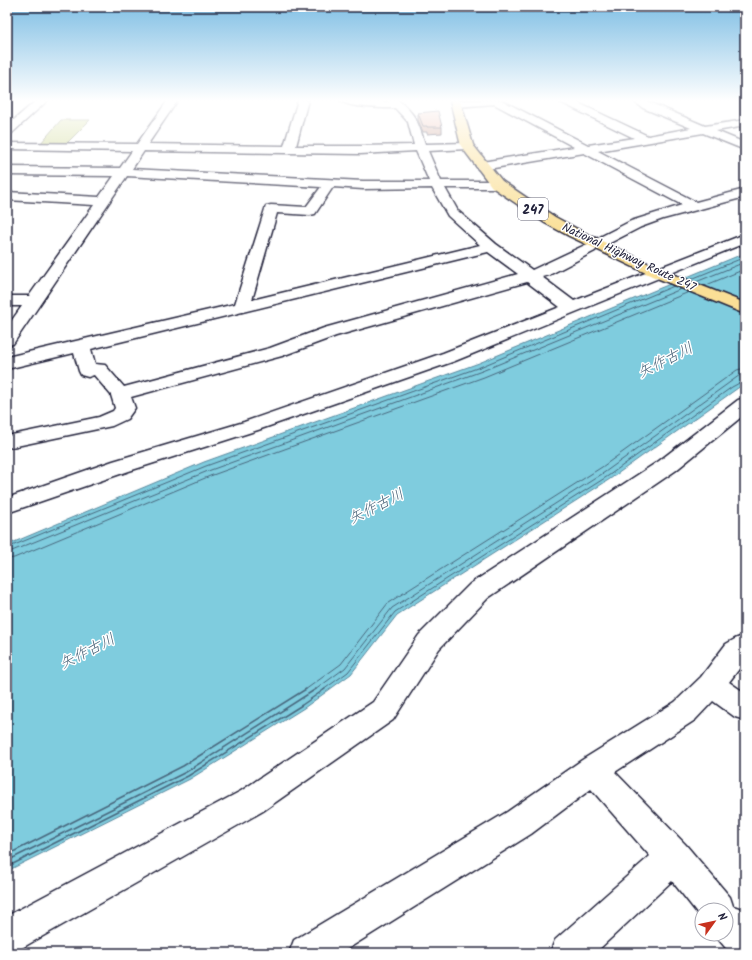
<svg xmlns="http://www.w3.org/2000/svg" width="752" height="960" viewBox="0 0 752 960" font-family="Kalam,'Klee One',sans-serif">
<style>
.green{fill:#c9d487;stroke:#767b61}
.water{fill:#7fccde;stroke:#5a889d}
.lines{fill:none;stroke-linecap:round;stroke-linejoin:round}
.shore-far1{stroke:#47667c;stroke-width:1}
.shore{stroke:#47667c;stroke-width:1.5}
.minor-casing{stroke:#22223b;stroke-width:3}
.highway-casing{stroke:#22223b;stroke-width:3}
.minor{fill:#fff;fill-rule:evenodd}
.highway{fill:#fadf96;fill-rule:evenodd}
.wall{fill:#c69688;stroke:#22223b}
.building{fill:#e6ae9e;stroke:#22223b}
.labels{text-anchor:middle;stroke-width:3;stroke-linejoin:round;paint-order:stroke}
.far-street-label{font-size:12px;fill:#22223b;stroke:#fff}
.shield{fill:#fff;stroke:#646476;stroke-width:1}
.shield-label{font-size:13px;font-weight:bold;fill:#22223b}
.water-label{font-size:15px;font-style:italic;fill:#435e74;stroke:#fff}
</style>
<rect width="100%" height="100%" fill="#fff"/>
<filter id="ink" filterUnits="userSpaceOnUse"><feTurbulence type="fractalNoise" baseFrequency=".025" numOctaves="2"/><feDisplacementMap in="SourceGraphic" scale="8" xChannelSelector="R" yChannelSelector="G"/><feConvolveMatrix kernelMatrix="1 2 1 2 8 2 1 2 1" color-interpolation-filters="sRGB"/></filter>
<g filter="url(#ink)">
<path class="green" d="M 61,120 L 90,120 L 66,144 L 40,144 Z"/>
<path class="water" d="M 745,253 L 745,383 L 610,479 L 397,615 L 351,674 L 304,708 L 190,779 L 7,871 L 7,545 L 204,462 L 479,363 Z"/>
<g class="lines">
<path class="shore-far1" d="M 689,280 L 745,257
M 696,282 L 745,262
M 704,286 L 745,269
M 7,548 L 206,466 L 480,367 L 674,286
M 7,553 L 208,471 L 482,371 L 681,289
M 7,559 L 14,558 L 210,476 L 484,377 L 689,292
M 305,690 L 341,664 L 388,603 L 602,467 L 737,370 L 745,368
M 315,690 L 345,668 L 392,608 L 605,472 L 740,375 L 745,374
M 323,690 L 348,672 L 395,612 L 608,476 L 732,387 L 745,380"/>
<path class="shore" d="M 7,855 L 183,766 L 306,689
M 7,861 L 186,772 L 316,689
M 7,867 L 188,776 L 302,705 L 325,689"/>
<defs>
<path id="minor" d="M 37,100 L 48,100 L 11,134 L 7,135 L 7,126 Z
M 168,100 L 178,100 L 148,144 L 284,146 L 298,100 L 308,100 L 296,146 L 360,146 L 414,145 L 408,122 L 395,108 C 384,108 347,108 340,100 L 388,102 L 387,100 L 398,100 C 416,115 418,122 425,144 L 467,143 L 471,144 L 473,146 L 471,148 L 467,149 L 428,151 L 441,181 L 502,181 L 503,184 L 502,187 L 497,188 L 445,188 L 458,211 L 496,244 L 532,270 L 585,245 L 590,244 L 595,245 L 597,248 L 595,251 L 549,275 L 542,277 L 574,301 L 745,234 L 745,243 L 455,361 L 258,430 L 129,471 L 7,513 L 7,498 L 113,461 L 244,422 L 443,353 L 560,307 L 527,282 L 336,336 L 282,356 L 131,397 L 135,408 L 127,419 L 112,426 L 7,448 L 7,436 L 99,417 L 113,411 L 115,408 L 111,395 L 94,375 L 88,377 L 81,375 L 79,371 L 74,353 L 7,369 L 7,357 L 235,304 L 266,206 L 271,205 L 306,207 L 321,187 L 127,176 L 13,344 L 7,345 L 7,327 L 22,306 L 7,306 L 7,296 L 29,296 L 94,205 L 7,200 L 7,192 L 99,197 L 114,176 L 7,175 L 7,167 L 120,168 L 132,151 L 7,149 L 7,143 L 137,144 ZM 144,151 L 360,154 L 416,151 L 429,181 L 363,181 L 132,169 ZM 333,187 L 363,189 L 432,188 L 448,216 L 480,245 L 252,300 L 277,213 L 310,215 L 315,214 ZM 488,252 L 518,274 L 324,328 L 270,348 L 124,387 L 105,365 L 95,364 L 91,349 Z
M 471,100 L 501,100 L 588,145 L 634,138 L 560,102 L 559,100 L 572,100 L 648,136 L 691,128 L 643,108 L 632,100 L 644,100 L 705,126 L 745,120 L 745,126 L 716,131 L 745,143 L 745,150 L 703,133 L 598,151 L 696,202 L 745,189 L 745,197 L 663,219 L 641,227 L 606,245 L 601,246 L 596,245 L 594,242 L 596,239 L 631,221 L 682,205 L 584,153 L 482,170 L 478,169 L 476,166 L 478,163 L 482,162 L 574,147 L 494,104 L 456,107 L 451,104 L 456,101 Z
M 745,398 L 745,414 L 675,471 L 488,598 L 439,649 L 393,720 L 263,811 L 20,949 L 7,953 L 7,916 L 241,791 L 373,702 L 419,635 L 470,584 L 659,461 L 738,400 Z
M 745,635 L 745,661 L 729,682 L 745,693 L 745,720 L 735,717 L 713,701 L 695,720 L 615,772 L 686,845 L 730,897 L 733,906 L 739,908 L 745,916 L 745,953 L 730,953 L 714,934 L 726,934 L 726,910 L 702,910 L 702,919 L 672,881 L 595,953 L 550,953 L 555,940 L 650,856 L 591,789 L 531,834 L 341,953 L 289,953 L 294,940 L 507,812 L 582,760 L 675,702 L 701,677 L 726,644 L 735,639 Z"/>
<path id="highway" d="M 450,100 L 460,100 L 473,145 L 502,181 L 555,217 L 579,230 L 662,270 L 745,303 L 745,314 L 652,276 L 569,236 L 545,223 L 492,187 L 461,146 Z"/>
</defs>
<use href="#minor" class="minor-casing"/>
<use href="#highway" class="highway-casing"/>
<use href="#minor" class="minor"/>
<use href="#highway" class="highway"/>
</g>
<path class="wall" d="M 418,113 L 442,127 L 442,133 L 427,134 L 427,132 L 423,132 L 418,120 Z"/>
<path class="building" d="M 438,111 L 442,127 L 427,127 L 427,126 L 423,126 L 418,113 Z"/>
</g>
<linearGradient id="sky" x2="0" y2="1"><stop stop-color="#7ebee4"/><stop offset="0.43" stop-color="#fff"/><stop offset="1" stop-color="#fff" stop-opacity="0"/></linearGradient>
<rect width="752" height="234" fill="url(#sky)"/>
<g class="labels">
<g class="far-street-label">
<text transform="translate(629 257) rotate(25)" y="4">National Highway Route 247</text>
</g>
<rect class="shield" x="518" y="198" width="30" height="22" rx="3"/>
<g class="shield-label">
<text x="533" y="214">247</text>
</g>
<g class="water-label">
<text transform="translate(665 360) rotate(-27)" y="5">矢作古川</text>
<text transform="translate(376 506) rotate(-27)" y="5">矢作古川</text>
<text transform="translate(87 651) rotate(-27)" y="5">矢作古川</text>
</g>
</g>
<rect width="752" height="960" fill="none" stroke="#fff" stroke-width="24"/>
<rect x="12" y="12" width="728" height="936" fill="none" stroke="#22223b" stroke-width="1.5" filter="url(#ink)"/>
<g transform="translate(714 922) rotate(57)"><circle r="19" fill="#ffffff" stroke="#a7a7b1"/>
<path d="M0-3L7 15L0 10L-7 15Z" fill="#c8321e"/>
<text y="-6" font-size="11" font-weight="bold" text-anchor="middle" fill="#22223b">N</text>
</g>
</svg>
